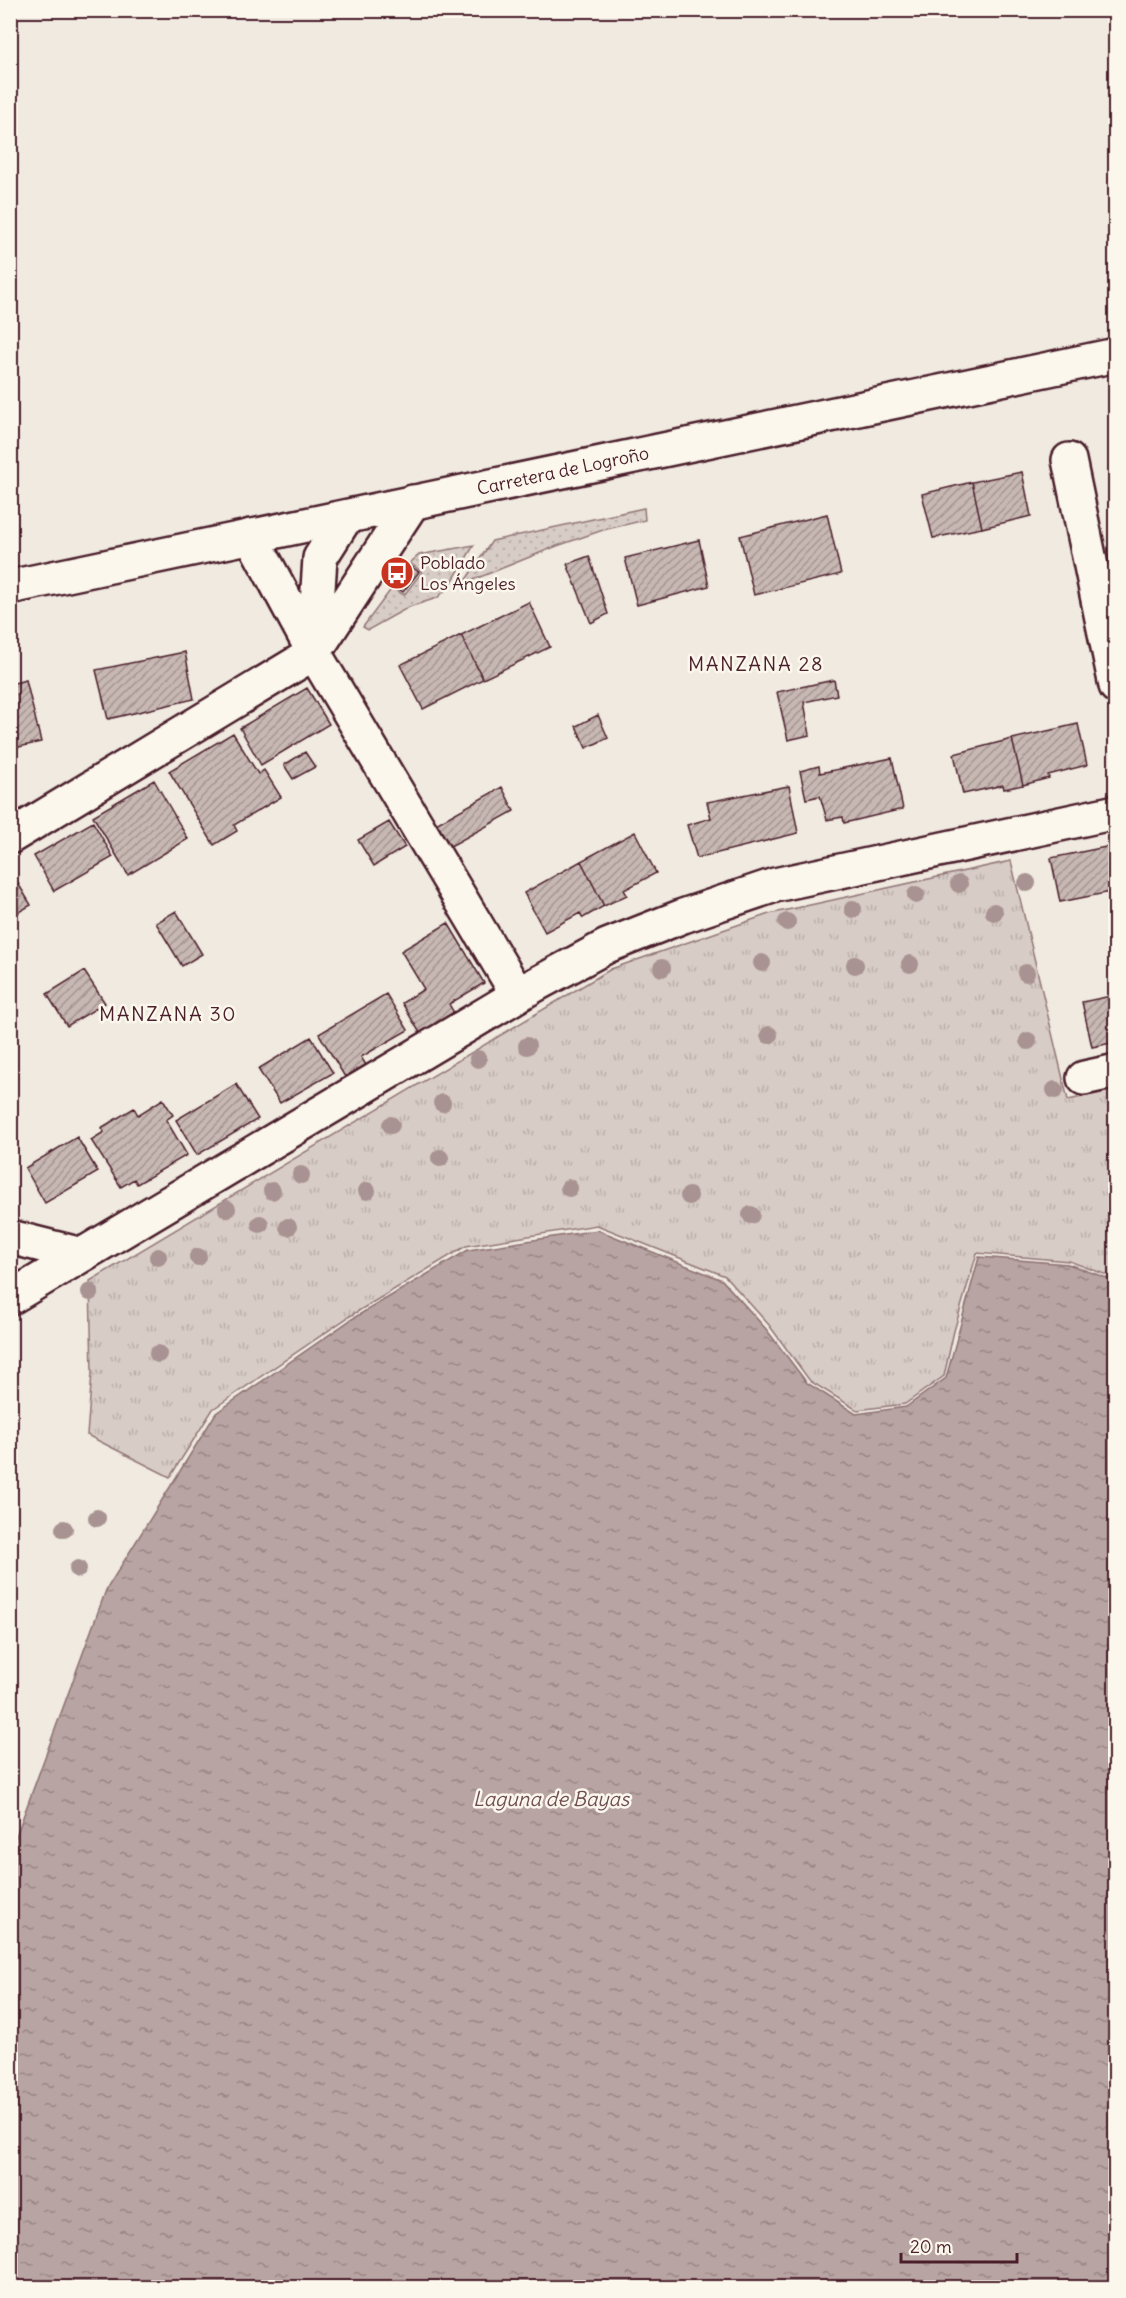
<svg xmlns="http://www.w3.org/2000/svg" width="1126" height="2298" viewBox="0 0 1126 2298" font-family="Delius,sans-serif">
<style>
.grass{fill:url(#grass-dots);stroke:#917678;stroke-width:1.5}
.park{fill:url(#park-tufts);stroke:#917678;stroke-width:1.5}
.water{fill:url(#water-ripples);stroke:#8c6f72;stroke-width:1.5}
.building{fill:url(#building-hatch);stroke:#4a1f2b;stroke-width:1.5}
.lines{fill:none;stroke-linecap:round;stroke-linejoin:round}
.minor-casing{stroke:#4a1f2b;stroke-width:38}
.secondary-casing{stroke:#4a1f2b;stroke-width:38}
.minor{stroke:#fbf7ec;stroke-width:33}
.secondary{stroke:#fbf7ec;stroke-width:33}
.tree{fill:#a89292}
.labels{text-anchor:middle;stroke-width:5;stroke-linejoin:round;paint-order:stroke}
.street-label{font-size:18px;fill:#4a1f2b;stroke:#fbf7ec}
.poi-label{font-size:18px;fill:#4a1f2b;stroke:#fbf7ec;text-anchor:start}
.neighbourhood-label{font-size:20px;letter-spacing:1.5px;fill:#4a1f2b;stroke:#fbf7ec}
.water-label{font-size:20px;font-style:italic;fill:#704e55;stroke:#fbf7ec}
</style>
<defs>
<pattern id="grass-dots" width="8" height="8" patternUnits="userSpaceOnUse" patternTransform="scale(1.5)"><rect width="8" height="8" fill="#d8ccc6"/><path d="M2 2h.1M6 6h.1" fill="none" stroke="#bbafaa" stroke-width="1.8" stroke-linecap="round"/></pattern>
<pattern id="park-tufts" width="24" height="20" patternUnits="userSpaceOnUse" patternTransform="scale(1.5)"><rect width="24" height="20" fill="#d8ccc6"/><path d="M3 7l-1-3M5 7V3M7 7l1-3M15 17l-1-3M17 17v-4M19 17l1-3" fill="none" stroke="#bbafaa"/></pattern>
<pattern id="water-ripples" width="26" height="14" patternUnits="userSpaceOnUse" patternTransform="scale(1.5)"><rect width="26" height="14" fill="#b8a4a2"/><path d="M2 4q2-2 4 0t4 0M15 11q2-2 4 0t4 0" fill="none" stroke="#988584"/></pattern>
<pattern id="building-hatch" width="6" height="6" patternUnits="userSpaceOnUse" patternTransform="scale(1.5)"><rect width="6" height="6" fill="#c8b8b3"/><path d="M-1 1l2-2M0 6l6-6M5 7l2-2" fill="none" stroke="#a49592"/></pattern>
</defs>
<rect width="100%" height="100%" fill="#f0eae0"/>
<filter id="ink" filterUnits="userSpaceOnUse"><feTurbulence type="fractalNoise" baseFrequency=".0167" numOctaves="2"/><feDisplacementMap in="SourceGraphic" scale="12" xChannelSelector="R" yChannelSelector="G"/><feConvolveMatrix kernelMatrix="1 2 1 2 8 2 1 2 1" color-interpolation-filters="sRGB"/></filter>
<g filter="url(#ink)">
<path class="grass" d="M 644,508 L 645,520 L 603,530 L 557,546 L 463,584 L 492,541 Z
M 474,545 L 449,587 L 437,598 L 409,607 L 368,630 L 363,627 L 392,588 L 404,595 L 422,572 L 410,563 L 419,555 Z"/>
<path class="park" d="M 1011,861 L 1068,1100 L 1115,1090 L 1115,1278 L 1069,1261 L 977,1253 L 954,1331 L 944,1376 L 905,1404 L 857,1410 L 810,1381 L 769,1325 L 725,1276 L 597,1225 L 466,1246 L 350,1316 L 213,1409 L 170,1477 L 87,1435 L 92,1373 L 90,1281 L 611,969 L 769,914 Z"/>
<path class="water" d="M 598,1230 L 722,1280 L 766,1329 L 807,1383 L 856,1414 L 906,1407 L 946,1378 L 979,1257 L 1068,1264 L 1115,1281 L 1115,2287 L 11,2287 L 11,1850 L 106,1590 L 216,1413 L 352,1319 L 468,1250 Z"/>
<path class="building" d="M 1022,472 L 1031,516 L 982,528 L 972,482 Z
M 972,482 L 982,528 L 933,538 L 922,494 Z
M 827,514 L 841,574 L 754,595 L 740,536 Z
M 699,540 L 709,586 L 637,605 L 625,558 Z
M 589,556 L 608,614 L 591,623 L 567,564 Z
M 409,565 L 419,572 L 403,592 L 394,586 Z
M 529,602 L 550,647 L 483,679 L 461,635 Z
M 461,635 L 483,679 L 423,709 L 400,665 Z
M 185,652 L 194,699 L 108,719 L 96,670 Z
M 26,680 L 41,742 L 10,749 L 10,684 Z
M 834,680 L 837,695 L 804,702 L 810,735 L 788,740 L 777,692 Z
M 307,688 L 329,724 L 261,765 L 240,728 Z
M 598,715 L 608,738 L 586,748 L 576,726 Z
M 1078,724 L 1087,765 L 1048,775 L 1049,778 L 1023,785 L 1012,739 Z
M 233,733 L 258,774 L 264,770 L 281,797 L 234,825 L 237,831 L 214,845 L 169,771 Z
M 1012,739 L 1023,785 L 1004,789 L 1003,785 L 963,794 L 954,754 Z
M 305,752 L 315,767 L 293,779 L 284,765 Z
M 892,758 L 903,809 L 844,823 L 843,817 L 827,820 L 820,796 L 806,799 L 800,771 L 819,766 L 820,773 Z
M 154,780 L 188,839 L 128,875 L 93,816 Z
M 789,786 L 798,833 L 697,858 L 687,825 L 711,818 L 707,802 Z
M 502,787 L 514,811 L 447,848 L 434,825 Z
M 93,822 L 113,857 L 54,891 L 34,856 Z
M 389,822 L 405,847 L 374,866 L 358,840 Z
M 635,832 L 656,873 L 624,890 L 627,895 L 604,906 L 581,861 Z
M 1116,845 L 1116,891 L 1060,902 L 1051,858 Z
M 581,861 L 604,906 L 583,918 L 580,913 L 545,932 L 524,893 Z
M 10,870 L 31,905 L 10,917 Z
M 176,911 L 202,954 L 182,966 L 156,923 Z
M 448,923 L 484,983 L 449,1004 L 454,1013 L 420,1033 L 402,1003 L 424,989 L 401,951 Z
M 84,971 L 105,1003 L 67,1026 L 47,994 Z
M 386,994 L 408,1030 L 361,1057 L 366,1065 L 345,1077 L 319,1034 Z
M 1116,995 L 1116,1042 L 1092,1047 L 1082,1002 Z
M 311,1037 L 333,1073 L 280,1103 L 258,1069 Z
M 236,1084 L 258,1119 L 197,1155 L 176,1120 Z
M 163,1099 L 173,1115 L 166,1120 L 187,1155 L 137,1184 L 134,1179 L 121,1187 L 91,1140 L 104,1132 L 101,1128 L 134,1108 L 138,1115 Z
M 77,1137 L 98,1172 L 45,1203 L 25,1168 Z"/>
<g class="lines">
<defs>
<path id="minor" d="M 1069,460 L 1116,686
M 251,536 L 314,653 L 518,995
M 314,651 L 320,558 L 346,517
M 10,837 L 314,653 L 413,502
M 1084,1078 L 1116,1071
M 10,1237 L 82,1255
M 10,1298 L 533,986 L 607,946 L 683,916 L 775,885 L 1116,812"/>
<path id="secondary" d="M 10,587 L 1116,355"/>
</defs>
<use href="#minor" class="minor-casing"/>
<use href="#secondary" class="secondary-casing"/>
<use href="#minor" class="minor"/>
<use href="#secondary" class="secondary"/>
</g>
<g class="tree">
<circle cx="1027" cy="883" r="9"/>
<circle cx="959" cy="884" r="9"/>
<circle cx="916" cy="895" r="9"/>
<circle cx="853" cy="909" r="9"/>
<circle cx="994" cy="912" r="9"/>
<circle cx="787" cy="922" r="9"/>
<circle cx="762" cy="963" r="9"/>
<circle cx="910" cy="964" r="9"/>
<circle cx="855" cy="965" r="9"/>
<circle cx="662" cy="968" r="9"/>
<circle cx="1026" cy="973" r="9"/>
<circle cx="769" cy="1035" r="9"/>
<circle cx="1028" cy="1041" r="9"/>
<circle cx="527" cy="1046" r="9"/>
<circle cx="478" cy="1059" r="9"/>
<circle cx="1055" cy="1090" r="9"/>
<circle cx="442" cy="1103" r="9"/>
<circle cx="391" cy="1125" r="9"/>
<circle cx="440" cy="1158" r="9"/>
<circle cx="301" cy="1175" r="9"/>
<circle cx="569" cy="1188" r="9"/>
<circle cx="272" cy="1191" r="9"/>
<circle cx="367" cy="1191" r="9"/>
<circle cx="689" cy="1196" r="9"/>
<circle cx="227" cy="1209" r="9"/>
<circle cx="751" cy="1215" r="9"/>
<circle cx="260" cy="1224" r="9"/>
<circle cx="288" cy="1227" r="9"/>
<circle cx="158" cy="1257" r="9"/>
<circle cx="198" cy="1257" r="9"/>
<circle cx="90" cy="1292" r="9"/>
<circle cx="158" cy="1354" r="9"/>
<circle cx="97" cy="1518" r="9"/>
<circle cx="64" cy="1529" r="9"/>
<circle cx="78" cy="1569" r="9"/>
</g>
</g>
<defs>
<symbol id="bus-disc" viewBox="-11 -11 22 22"><circle r="9.5" fill="#c8321e" stroke="#fbf7ec"/><path d="M-5-6H5V4H4V6H2V4H-2V6H-4V4H-5ZM-3.5-4V0h7V-4ZM-3.5 1.2v1.5H-2V1.2ZM2 1.2v1.5H3.5V1.2Z" fill="#fff"/></symbol>
</defs>
<g fill-rule="evenodd">
<use href="#bus-disc" x="378" y="554" width="38" height="38"/>
</g>
<g class="labels">
<g class="street-label">
<text transform="translate(563 471) rotate(-12)" y="6">Carretera de Logroño</text>
</g>
<g class="poi-label">
<text x="420" y="569">Poblado<tspan x="420" dy="21">Los Ángeles</tspan></text>
</g>
<g class="neighbourhood-label">
<text x="756" y="671">MANZANA 28</text>
<text x="168" y="1021">MANZANA 30</text>
</g>
<g class="water-label">
<text x="551" y="1806">Laguna de Bayas</text>
</g>
</g>
<rect width="1126" height="2298" fill="none" stroke="#fbf7ec" stroke-width="36"/>
<rect x="18" y="18" width="1090" height="2262" fill="none" stroke="#4a1f2b" stroke-width="2" filter="url(#ink)"/>
<path d="M901 2253v9h116v-9" fill="none" stroke="#4a1f2b" stroke-width="3"/>
<text x="910" y="2253" font-size="18" fill="#4a1f2b" stroke="#fbf7ec" stroke-width="4.5" paint-order="stroke">20 m</text>
</svg>
